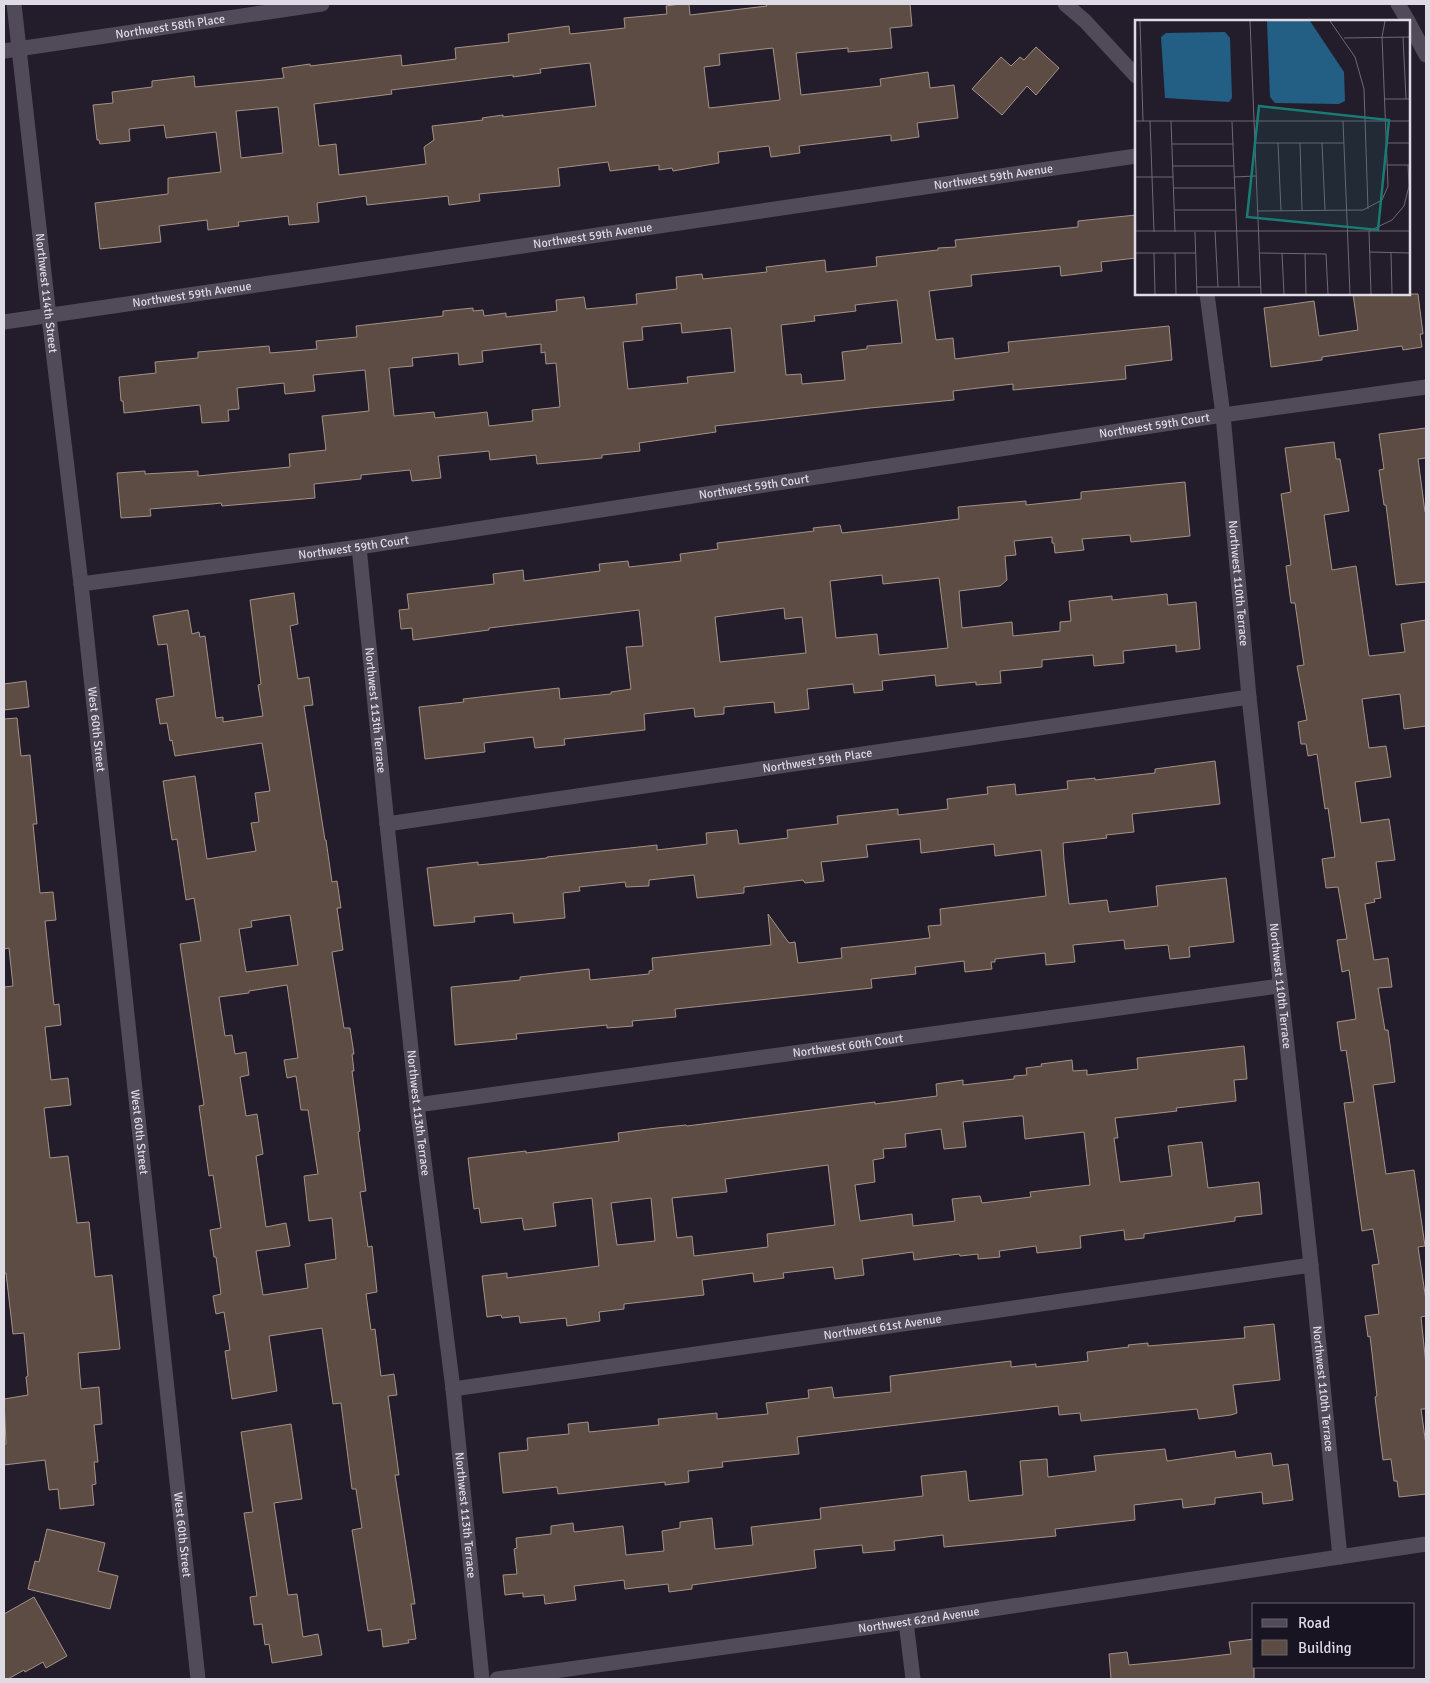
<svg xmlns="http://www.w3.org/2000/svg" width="1430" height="1683" viewBox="0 0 1430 1683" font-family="Signika,sans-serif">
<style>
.building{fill:#5c4c43;stroke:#a49287;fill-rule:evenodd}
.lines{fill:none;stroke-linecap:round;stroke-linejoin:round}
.minor{stroke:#504a59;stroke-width:15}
.labels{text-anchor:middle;stroke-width:4;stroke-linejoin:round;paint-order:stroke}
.street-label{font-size:12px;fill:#dedbe4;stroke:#191421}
.inset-road{fill:none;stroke:#6e6975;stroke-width:1}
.view{fill:#197b74;fill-opacity:0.15;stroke:#197b74;stroke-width:2.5}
.inset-edge{fill:none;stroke:#dedbe4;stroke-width:2.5}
</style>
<rect width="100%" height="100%" fill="#231d2b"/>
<path class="building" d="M 681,4 L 689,4 L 690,15 L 767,6 L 766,4 L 910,4 L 912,26 L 890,28 L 892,48 L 848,52 L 848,48 L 796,53 L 801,95 L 881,86 L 880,79 L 928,72 L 930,88 L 954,85 L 958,118 L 917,123 L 919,137 L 891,141 L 891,135 L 799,146 L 800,153 L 771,157 L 769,146 L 718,152 L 719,163 L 673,171 L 672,168 L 659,170 L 659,165 L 610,171 L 608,162 L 558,168 L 560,186 L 479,194 L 480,201 L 449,205 L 448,196 L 367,205 L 366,196 L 317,203 L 319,222 L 289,225 L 288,216 L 238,222 L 239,226 L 208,230 L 207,220 L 159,226 L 161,242 L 100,249 L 95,203 L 168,194 L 168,178 L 221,172 L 216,132 L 166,138 L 164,125 L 129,129 L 130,141 L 100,144 L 99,140 L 97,140 L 93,105 L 113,103 L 112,92 L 152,87 L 152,81 L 194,76 L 195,87 L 284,78 L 282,68 L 310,64 L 310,66 L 401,55 L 402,66 L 456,59 L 455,48 L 509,42 L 508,34 L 569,26 L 570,34 L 625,28 L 624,18 L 667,14 L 666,6 ZM 773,48 L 780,100 L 709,108 L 704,67 L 720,65 L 719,54 ZM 590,63 L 596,106 L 503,117 L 503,115 L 482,118 L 483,120 L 432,126 L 434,140 L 424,147 L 426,164 L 339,175 L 336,144 L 319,146 L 314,104 L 392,94 L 391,90 L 513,75 L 513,77 L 541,73 L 540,69 ZM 278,107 L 283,153 L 241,158 L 236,111 Z
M 1036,47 L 1059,68 L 1036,95 L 1027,86 L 1002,115 L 972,89 L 1001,57 L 1011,66 L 1020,57 L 1024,60 Z
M 1136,215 L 1136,258 L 1101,262 L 1102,271 L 1061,276 L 1060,266 L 971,275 L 972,286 L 929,291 L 936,340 L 953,338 L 955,359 L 1009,352 L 1008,342 L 1169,326 L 1172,360 L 1125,366 L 1126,379 L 1013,390 L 1013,384 L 953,391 L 954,400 L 870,408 L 715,426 L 716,432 L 639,443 L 640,451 L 602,455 L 602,458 L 537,464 L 536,455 L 490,460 L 489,451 L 438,456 L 441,478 L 412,481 L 410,470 L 361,475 L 361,479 L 314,484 L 315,498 L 222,506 L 221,503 L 212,504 L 150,509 L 151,516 L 121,518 L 117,473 L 145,471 L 145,474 L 198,471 L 198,476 L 290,467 L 289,454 L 326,450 L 322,416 L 369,411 L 365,370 L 313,375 L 315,391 L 285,394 L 284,383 L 237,388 L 239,409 L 228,410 L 229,421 L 202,423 L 200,405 L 124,413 L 123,401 L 121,401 L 119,377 L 156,373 L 155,362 L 198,358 L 198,352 L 269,346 L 270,353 L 317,349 L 316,341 L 357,337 L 356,326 L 443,316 L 443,311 L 473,308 L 473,311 L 483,310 L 484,316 L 506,313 L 506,317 L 557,311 L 556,300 L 584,297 L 586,309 L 637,304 L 636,294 L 677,289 L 676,277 L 702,274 L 703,279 L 767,272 L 766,267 L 825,260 L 826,272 L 877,266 L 876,257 L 938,250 L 938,248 L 956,247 L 955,240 L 1078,227 L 1078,221 ZM 897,300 L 902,343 L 867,346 L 867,349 L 842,352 L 845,380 L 802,384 L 801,374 L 786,375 L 781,325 L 815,321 L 814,316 L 856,311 L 855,305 ZM 681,323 L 682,333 L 731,328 L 735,372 L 687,377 L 688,383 L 628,389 L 623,342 L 643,340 L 642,327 ZM 541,344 L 541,353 L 545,352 L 546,364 L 556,363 L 560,407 L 532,410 L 533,421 L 489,426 L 487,412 L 435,418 L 434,412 L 394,416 L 389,368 L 413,366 L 412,358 L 458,353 L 459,365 L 483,362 L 482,351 Z
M 1353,294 L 1418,294 L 1423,334 L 1420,334 L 1422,347 L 1403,350 L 1402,346 L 1322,357 L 1322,360 L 1271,367 L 1264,308 L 1314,301 L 1319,336 L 1358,330 Z
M 1426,428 L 1426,458 L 1418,459 L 1425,512 L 1426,512 L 1426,582 L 1396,585 L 1386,505 L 1384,505 L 1379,470 L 1384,469 L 1379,434 Z
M 1334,442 L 1336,459 L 1340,459 L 1349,511 L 1324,515 L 1332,570 L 1356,566 L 1369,656 L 1405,652 L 1401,624 L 1426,620 L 1426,726 L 1404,729 L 1400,694 L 1362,699 L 1369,748 L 1386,746 L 1391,777 L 1355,782 L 1361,823 L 1389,819 L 1395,860 L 1376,862 L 1381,898 L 1374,899 L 1375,902 L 1365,904 L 1374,960 L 1388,958 L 1392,987 L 1378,988 L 1385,1030 L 1388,1030 L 1395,1082 L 1373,1085 L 1386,1174 L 1414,1170 L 1425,1246 L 1418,1247 L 1426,1300 L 1426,1316 L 1421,1317 L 1426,1365 L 1426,1409 L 1421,1409 L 1426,1445 L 1426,1494 L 1399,1497 L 1397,1481 L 1394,1481 L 1391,1459 L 1383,1460 L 1375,1397 L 1377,1396 L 1370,1336 L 1368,1337 L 1365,1316 L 1379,1314 L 1372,1265 L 1379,1264 L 1373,1229 L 1362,1231 L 1344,1103 L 1354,1102 L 1346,1050 L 1341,1051 L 1337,1022 L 1356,1019 L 1349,970 L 1342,972 L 1337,940 L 1347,939 L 1338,887 L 1326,888 L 1322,859 L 1335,857 L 1328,808 L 1325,809 L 1317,754 L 1308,756 L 1306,744 L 1301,744 L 1298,722 L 1307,720 L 1297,666 L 1304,665 L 1295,603 L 1291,603 L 1286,566 L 1291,565 L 1281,494 L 1291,492 L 1285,448 Z
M 1185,482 L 1190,536 L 1131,542 L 1130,535 L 1082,539 L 1084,550 L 1055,553 L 1054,543 L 1052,543 L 1052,537 L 1014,541 L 1016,555 L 1005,556 L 1007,580 L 1000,586 L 959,591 L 962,628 L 1012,622 L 1013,636 L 1060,631 L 1060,622 L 1071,621 L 1069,601 L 1112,596 L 1112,600 L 1167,594 L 1168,605 L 1196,602 L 1200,649 L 1176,652 L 1176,645 L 1123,651 L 1124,663 L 1094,666 L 1093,655 L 1042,660 L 1042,667 L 1000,671 L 1001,683 L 976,685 L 976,682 L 936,686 L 935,675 L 882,681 L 883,690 L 854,693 L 853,684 L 807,689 L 809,709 L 775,713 L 774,702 L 724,707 L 724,714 L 695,717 L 694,708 L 644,714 L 645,730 L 564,739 L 565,745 L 535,748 L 533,737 L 484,743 L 485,752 L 425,759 L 419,707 L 464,702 L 463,699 L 559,688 L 560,699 L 611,694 L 611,692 L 631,689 L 626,647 L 643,646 L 639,610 L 489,628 L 489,630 L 413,640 L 412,628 L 401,629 L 399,610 L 409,609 L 407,594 L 494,584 L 493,574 L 523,570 L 524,581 L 600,571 L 599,564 L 628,561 L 629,567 L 681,561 L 680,554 L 718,549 L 717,543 L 814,531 L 813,528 L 840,525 L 842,533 L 894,527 L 959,519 L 958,507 L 1026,501 L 1026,505 L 1081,499 L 1081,492 ZM 882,575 L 883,584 L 939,578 L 948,648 L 879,655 L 877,634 L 836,638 L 830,581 ZM 784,608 L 785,619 L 802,617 L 806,653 L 720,662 L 715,617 Z
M 294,593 L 298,624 L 290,626 L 298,679 L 309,677 L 313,705 L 304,706 L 325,840 L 326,840 L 332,882 L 337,881 L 341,908 L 337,908 L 343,950 L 332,952 L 344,1028 L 350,1028 L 354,1054 L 352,1054 L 354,1071 L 352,1071 L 360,1131 L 358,1132 L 366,1191 L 360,1192 L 368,1247 L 372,1246 L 377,1292 L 366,1294 L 371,1330 L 375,1329 L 381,1376 L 394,1374 L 397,1395 L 388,1396 L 399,1475 L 395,1475 L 415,1604 L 411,1604 L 416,1639 L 408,1640 L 409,1643 L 383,1647 L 381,1629 L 368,1631 L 352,1530 L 362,1528 L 356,1489 L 352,1489 L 341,1403 L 333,1404 L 322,1328 L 269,1336 L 277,1391 L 232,1399 L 225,1351 L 230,1350 L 224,1312 L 216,1314 L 213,1296 L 221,1294 L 216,1257 L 214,1257 L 210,1230 L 221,1228 L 213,1175 L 209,1176 L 199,1106 L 204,1105 L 180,944 L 201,941 L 194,898 L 186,900 L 177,839 L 172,840 L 163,781 L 195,776 L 207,859 L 256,851 L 251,823 L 259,822 L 255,793 L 270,791 L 262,743 L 175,756 L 172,740 L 170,741 L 167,723 L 160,724 L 156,699 L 174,696 L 167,644 L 158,645 L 153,616 L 188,610 L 192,634 L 199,632 L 200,637 L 205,636 L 216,718 L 223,717 L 223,722 L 263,716 L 258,685 L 261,684 L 250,600 ZM 290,915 L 298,965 L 246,972 L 239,929 L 252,927 L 251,921 ZM 287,985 L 298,1058 L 284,1060 L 287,1078 L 296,1076 L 301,1110 L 308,1110 L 318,1174 L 304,1176 L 309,1221 L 332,1218 L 336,1259 L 305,1264 L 308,1288 L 263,1295 L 256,1251 L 290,1246 L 286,1223 L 266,1227 L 256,1156 L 263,1154 L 257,1114 L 246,1116 L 240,1077 L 249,1075 L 246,1052 L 235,1054 L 232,1035 L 225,1036 L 219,997 L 249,993 L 249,991 Z
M 26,681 L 29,707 L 4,710 L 4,684 Z
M 17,718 L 21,756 L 30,755 L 37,824 L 33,824 L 40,893 L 53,892 L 56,920 L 45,921 L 54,1005 L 59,1004 L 61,1025 L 45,1027 L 51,1080 L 68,1078 L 71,1105 L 44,1108 L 50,1158 L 68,1156 L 77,1223 L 89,1222 L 95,1277 L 112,1275 L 120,1349 L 78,1353 L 81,1389 L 99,1387 L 102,1424 L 94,1425 L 98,1462 L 94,1462 L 96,1484 L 92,1485 L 94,1505 L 60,1509 L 58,1489 L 49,1490 L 45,1460 L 4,1465 L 4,1445 L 6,1444 L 4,1399 L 28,1395 L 26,1377 L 28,1376 L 24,1333 L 13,1334 L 6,1273 L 4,1273 L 4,987 L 13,986 L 9,948 L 4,949 L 4,719 Z
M 1215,761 L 1220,804 L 1132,814 L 1134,832 L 1106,835 L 1107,838 L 1063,843 L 1064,860 L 1069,904 L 1107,900 L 1109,912 L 1158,906 L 1156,886 L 1226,878 L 1234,942 L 1189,947 L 1190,957 L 1170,959 L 1168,945 L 1125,949 L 1124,940 L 1073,945 L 1075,962 L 1046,965 L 1045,953 L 995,959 L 995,962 L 991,962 L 992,969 L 965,972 L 964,961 L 915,967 L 916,974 L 871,979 L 872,988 L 675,1009 L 676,1017 L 632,1021 L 633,1026 L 607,1028 L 607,1025 L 516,1034 L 517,1039 L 455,1045 L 451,987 L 520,980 L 520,977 L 589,969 L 590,980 L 649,974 L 649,971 L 653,970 L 652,958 L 771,945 L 768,914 L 789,943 L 795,942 L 798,963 L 842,958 L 841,948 L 930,938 L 928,926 L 941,925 L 940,909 L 1046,896 L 1041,850 L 995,856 L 994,844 L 921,853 L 920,839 L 866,845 L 868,857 L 821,862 L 824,881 L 805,883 L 803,880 L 744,887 L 744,893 L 697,898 L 694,875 L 649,880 L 649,886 L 626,887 L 625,882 L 579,887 L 580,891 L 563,893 L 565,918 L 514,923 L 513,913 L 474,917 L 475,922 L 434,926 L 427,868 L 478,862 L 478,865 L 547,858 L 547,857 L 657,845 L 657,850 L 707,844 L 706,833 L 737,830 L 739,844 L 788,838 L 787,830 L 838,824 L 837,816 L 898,809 L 898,815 L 948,809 L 947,799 L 988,794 L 987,787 L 1015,784 L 1016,795 L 1068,789 L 1067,781 L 1095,778 L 1095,780 L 1155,773 L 1155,769 Z
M 1244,1046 L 1247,1079 L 1234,1080 L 1236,1101 L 1176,1108 L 1177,1111 L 1115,1118 L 1118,1138 L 1114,1138 L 1120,1182 L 1172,1176 L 1168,1146 L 1202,1142 L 1208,1188 L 1259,1182 L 1262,1214 L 1235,1217 L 1235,1221 L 1144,1234 L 1144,1238 L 1125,1240 L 1124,1230 L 1080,1236 L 1081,1248 L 1037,1253 L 1036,1246 L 999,1251 L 1000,1257 L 978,1259 L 978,1254 L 960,1256 L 959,1254 L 914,1260 L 913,1252 L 862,1259 L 864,1275 L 835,1279 L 833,1267 L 783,1273 L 784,1278 L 754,1282 L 753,1273 L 702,1280 L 704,1295 L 624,1304 L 624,1309 L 599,1312 L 600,1321 L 567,1326 L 566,1318 L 520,1323 L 519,1316 L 502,1318 L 501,1315 L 487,1317 L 482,1276 L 507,1273 L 507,1278 L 599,1266 L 592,1198 L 553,1203 L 556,1226 L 524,1230 L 522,1218 L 481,1223 L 479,1208 L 474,1209 L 468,1158 L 526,1151 L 526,1153 L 619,1141 L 618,1133 L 657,1128 L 686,1125 L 687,1126 L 875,1102 L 875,1104 L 937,1096 L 936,1084 L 963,1080 L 963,1085 L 1014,1079 L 1014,1076 L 1027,1075 L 1026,1068 L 1042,1066 L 1041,1064 L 1072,1060 L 1073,1071 L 1087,1070 L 1087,1075 L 1138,1069 L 1137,1058 ZM 1019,1116 L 1023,1116 L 1025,1139 L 1084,1132 L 1090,1185 L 1030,1192 L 1031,1197 L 982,1203 L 980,1196 L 952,1199 L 955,1221 L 913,1226 L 912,1214 L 860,1221 L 855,1185 L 875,1182 L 873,1160 L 884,1158 L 883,1149 L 906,1147 L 905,1134 L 941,1129 L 944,1149 L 966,1147 L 963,1122 ZM 828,1165 L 835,1225 L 767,1234 L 768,1247 L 694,1256 L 692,1236 L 677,1238 L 672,1198 L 727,1192 L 725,1179 ZM 651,1198 L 655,1241 L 617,1245 L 611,1203 Z
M 1274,1324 L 1280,1380 L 1233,1385 L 1237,1413 L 1231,1415 L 1199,1419 L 1197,1409 L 1081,1421 L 1080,1413 L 1059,1415 L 1058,1406 L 797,1437 L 799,1454 L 722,1462 L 723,1467 L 688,1471 L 689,1482 L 665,1485 L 665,1482 L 558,1494 L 557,1487 L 503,1493 L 499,1453 L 528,1450 L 527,1438 L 569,1434 L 568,1424 L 588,1422 L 589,1432 L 659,1425 L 658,1419 L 717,1413 L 717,1419 L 768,1414 L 766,1403 L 809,1398 L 808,1390 L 832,1387 L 834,1398 L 891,1392 L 890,1376 L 1011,1361 L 1011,1367 L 1036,1364 L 1036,1367 L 1088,1361 L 1087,1352 L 1129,1347 L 1128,1345 L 1148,1343 L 1148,1346 L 1245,1338 L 1244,1327 Z
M 291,1424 L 302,1499 L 274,1503 L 288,1595 L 297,1594 L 303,1637 L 318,1634 L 322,1655 L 272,1663 L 269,1644 L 265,1645 L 262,1624 L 254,1625 L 250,1597 L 257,1596 L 244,1513 L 253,1512 L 241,1432 Z
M 1165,1449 L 1167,1461 L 1235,1451 L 1236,1458 L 1271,1453 L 1273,1466 L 1288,1464 L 1293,1500 L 1263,1504 L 1262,1492 L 1215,1498 L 1215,1504 L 1183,1508 L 1182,1499 L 1134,1505 L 1135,1520 L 1055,1529 L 1056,1536 L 944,1547 L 943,1535 L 894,1541 L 895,1550 L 863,1553 L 862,1545 L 814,1550 L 816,1568 L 692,1585 L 692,1589 L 669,1592 L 668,1584 L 625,1589 L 624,1580 L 574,1586 L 576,1600 L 545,1604 L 544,1595 L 523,1597 L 523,1593 L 505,1595 L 503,1575 L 517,1574 L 514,1549 L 517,1548 L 516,1538 L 551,1534 L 551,1526 L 573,1523 L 574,1532 L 623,1526 L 626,1555 L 664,1551 L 662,1531 L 680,1528 L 680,1522 L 712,1518 L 715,1549 L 753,1545 L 751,1527 L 821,1519 L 820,1508 L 923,1496 L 921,1476 L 966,1471 L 969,1501 L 1023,1495 L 1020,1461 L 1047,1459 L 1048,1477 L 1096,1471 L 1094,1456 Z
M 47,1529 L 105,1543 L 98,1571 L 118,1576 L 110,1609 L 28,1589 L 35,1561 L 39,1562 Z
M 34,1597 L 67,1656 L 46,1668 L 43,1662 L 25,1672 L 24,1670 L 8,1679 L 4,1679 L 4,1614 Z
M 1254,1639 L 1254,1679 L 1111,1679 L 1109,1654 L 1127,1652 L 1129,1665 L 1180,1660 L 1231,1654 L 1229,1642 Z"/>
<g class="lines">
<g class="minor">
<path id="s1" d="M 14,4 L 49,317 L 81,584 L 198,1679"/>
<path d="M 1065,4 L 1085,21 L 1136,76"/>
<path d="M 1398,4 L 1408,21"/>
<path d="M 1409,23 L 1426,55"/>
<path id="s2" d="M 4,51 L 322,4"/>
<path id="s3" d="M 1207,294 L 1223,415 L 1249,697 L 1311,1265 L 1340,1557"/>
<path id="s4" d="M 4,322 L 1136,156"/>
<path id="s5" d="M 359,547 L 387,824 L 417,1105 L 453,1389 L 482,1679"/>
<path id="s6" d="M 81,584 L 359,547 L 1223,415 L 1426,387"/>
<path id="s7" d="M 387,824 L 1249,697"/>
<path id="s8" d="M 417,1105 L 1279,986"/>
<path id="s9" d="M 453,1389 L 1311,1265"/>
<path d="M 906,1622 L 913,1679"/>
<path id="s10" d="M 497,1679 L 906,1622 L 1426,1544"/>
</g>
</g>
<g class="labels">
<g class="street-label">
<text dy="4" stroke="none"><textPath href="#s2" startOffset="168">Northwest 58th Place</textPath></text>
<text dy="4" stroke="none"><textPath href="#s4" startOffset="1000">Northwest 59th Avenue</textPath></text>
<text dy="4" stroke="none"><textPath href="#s4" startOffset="595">Northwest 59th Avenue</textPath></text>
<text dy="4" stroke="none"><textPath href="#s1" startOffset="291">Northwest 114th Street</textPath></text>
<text dy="4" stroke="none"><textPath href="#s4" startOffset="190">Northwest 59th Avenue</textPath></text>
<text dy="4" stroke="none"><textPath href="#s6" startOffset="1085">Northwest 59th Court</textPath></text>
<text dy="4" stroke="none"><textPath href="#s6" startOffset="680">Northwest 59th Court</textPath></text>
<text dy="4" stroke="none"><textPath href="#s6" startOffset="275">Northwest 59th Court</textPath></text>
<text dy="4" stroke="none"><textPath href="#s3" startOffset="291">Northwest 110th Terrace</textPath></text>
<text dy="4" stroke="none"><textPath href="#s5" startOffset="164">Northwest 113th Terrace</textPath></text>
<text dy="4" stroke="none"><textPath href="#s1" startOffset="730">West 60th Street</textPath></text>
<text dy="4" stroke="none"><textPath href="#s7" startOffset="435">Northwest 59th Place</textPath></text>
<text dy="4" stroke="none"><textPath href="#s3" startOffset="696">Northwest 110th Terrace</textPath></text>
<text dy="4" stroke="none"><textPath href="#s8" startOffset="435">Northwest 60th Court</textPath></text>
<text dy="4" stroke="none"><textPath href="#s5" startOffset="569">Northwest 113th Terrace</textPath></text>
<text dy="4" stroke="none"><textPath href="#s1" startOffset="1135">West 60th Street</textPath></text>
<text dy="4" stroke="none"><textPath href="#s9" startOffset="434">Northwest 61st Avenue</textPath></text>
<text dy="4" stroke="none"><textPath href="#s3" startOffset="1101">Northwest 110th Terrace</textPath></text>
<text dy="4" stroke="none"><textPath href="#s5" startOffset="974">Northwest 113th Terrace</textPath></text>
<text dy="4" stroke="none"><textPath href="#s1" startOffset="1540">West 60th Street</textPath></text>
<text dy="4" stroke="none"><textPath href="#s10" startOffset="426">Northwest 62nd Avenue</textPath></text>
</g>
</g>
<g transform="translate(1135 20)">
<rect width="275" height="275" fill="#231d2b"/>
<path d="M 132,1 L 175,1 L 209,52 L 210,81 L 204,84 L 140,83 L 135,77 ZM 90,12 L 95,18 L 97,78 L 94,82 L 30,78 L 26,17 L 31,13 Z" fill="#235f84"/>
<path class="inset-road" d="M 5,1 L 8,101M 115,1 L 126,274M 195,1 L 220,37 L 229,69 L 233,189M 268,17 L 271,79M 209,18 L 275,17M 249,79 L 275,79M 0,101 L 275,101M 15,101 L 19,212M 36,101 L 40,212M 208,101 L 215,274M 97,102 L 104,267M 120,123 L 209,123M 143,123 L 146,191M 165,123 L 167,191M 187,123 L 190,190M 251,123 L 275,123M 37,124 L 98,124M 252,145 L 274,145M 38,146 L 99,146M 0,157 L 38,157M 99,157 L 121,156M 39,168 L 100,168M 40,190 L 101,190M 123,191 L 228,190 L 247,180 L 253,166 L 247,17 L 250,1M 0,211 L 275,211M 80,211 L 83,267M 60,212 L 62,274M 235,232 L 275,233M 0,233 L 61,233M 19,233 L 20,274M 40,233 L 41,274M 125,233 L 191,234 L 193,274M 147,233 L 149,274M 170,233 L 171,274M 256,233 L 257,274M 62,267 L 126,267M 236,274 L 234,211 L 257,200 L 269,186 L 274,166 L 273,145"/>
<path class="view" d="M 124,86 L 254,100 L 243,210 L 112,197 Z"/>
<rect width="275" height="275" class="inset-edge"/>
</g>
<rect width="1430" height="1683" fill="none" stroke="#dedbe4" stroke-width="10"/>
<rect x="1252" y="1603" width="162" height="65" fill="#191421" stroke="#68646f"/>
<rect x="1262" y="1619" width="25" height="8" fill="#504a59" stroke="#68646f"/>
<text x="1298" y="1628" font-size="15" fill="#dedbe4">Road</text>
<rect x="1262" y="1640" width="25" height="15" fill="#5c4c43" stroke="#68646f"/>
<text x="1298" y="1653" font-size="15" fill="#dedbe4">Building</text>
</svg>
